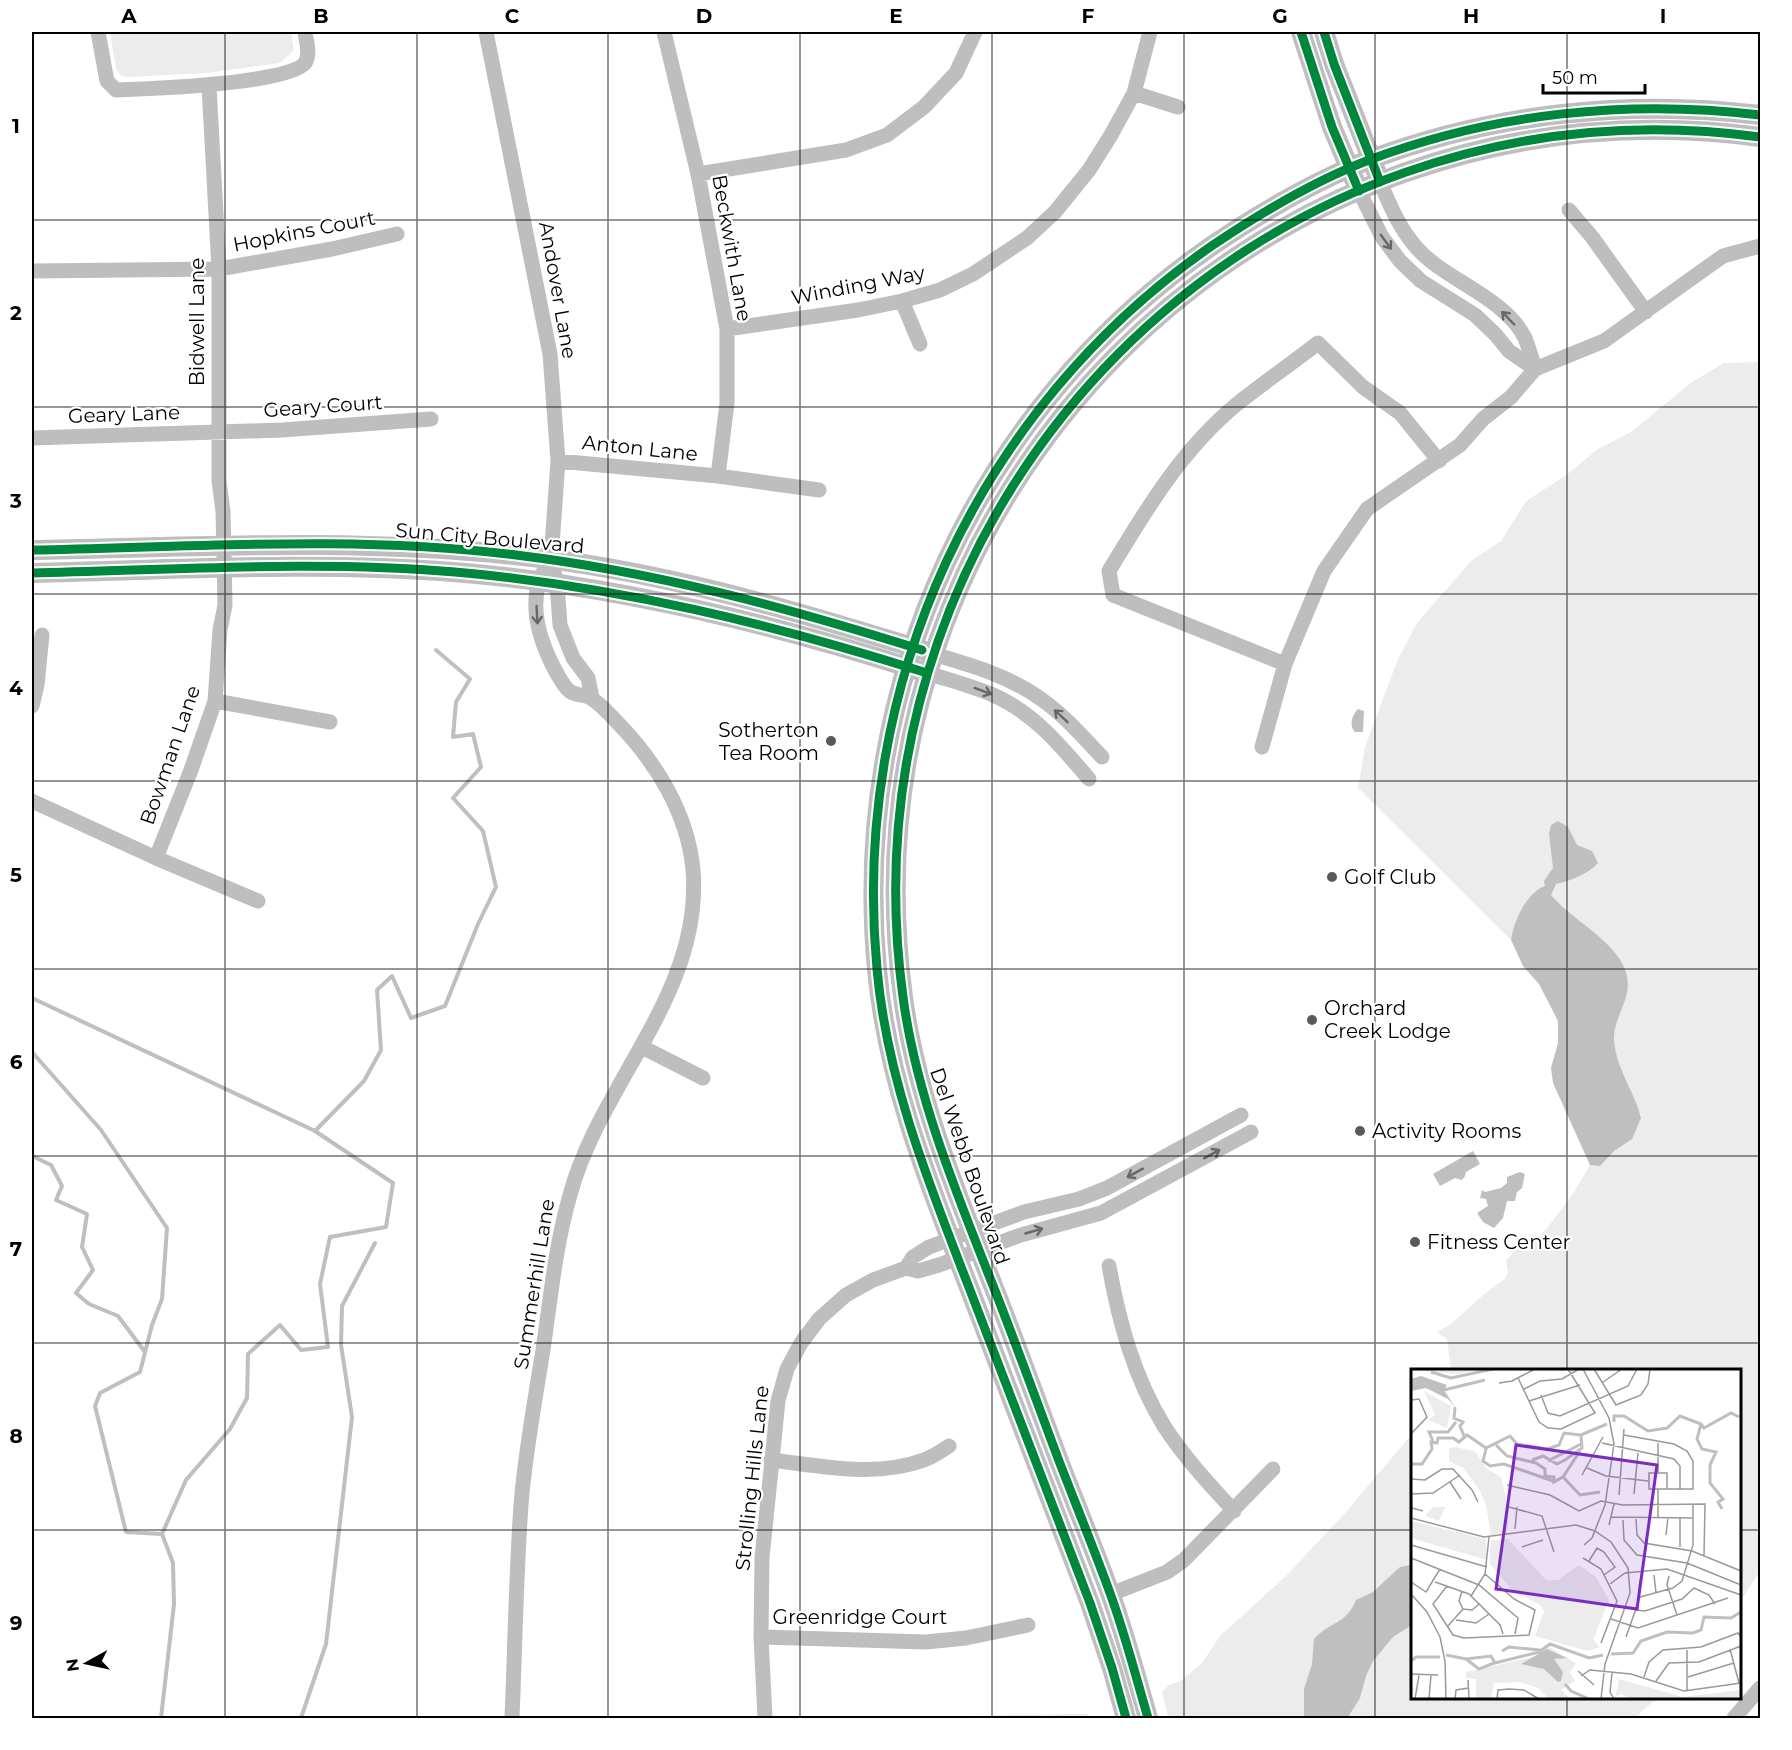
<svg xmlns="http://www.w3.org/2000/svg" width="1792" height="1750" viewBox="0 0 1792 1750" font-family="Montserrat,sans-serif">
<style>
.green{fill:#ececec}
.water{fill:#bfbfbf}
.lines{fill:none;stroke-linecap:round;stroke-linejoin:round}
.stream{stroke:#bfbfbf;stroke-width:4}
.minor{stroke:#bebebe;stroke-width:15}
.tertiary{stroke:#bebebe;stroke-width:20}
.cycleway-casing{stroke:#fff;stroke-width:13}
.cycleway{stroke:#00873e;stroke-width:9}
.oneway{stroke:#686868}
.grid{fill:none;stroke:#000;stroke-width:1.5;stroke-opacity:0.55}
.poi-dot{fill:#595959;stroke:#fff;stroke-width:2}
.labels{text-anchor:middle;stroke-width:4.5;stroke-linejoin:round;paint-order:stroke}
.street-label{font-size:20px;fill:#000;stroke:#fff}
.poi-label{font-size:20px;fill:#000;stroke:#fff;text-anchor:start}
.inset-river{fill:none;stroke:#bfbfbf;stroke-width:3}
.inset-road{fill:none;stroke:#999;stroke-width:1.5}
.view{fill:#7b2cbf;fill-opacity:0.15;stroke:#7b2cbf;stroke-width:3}
.inset-edge{fill:none;stroke:#000;stroke-width:3}
.neatline{fill:none;stroke:#000;stroke-width:2}
.grid-label{font-size:20px;text-anchor:middle;font-weight:bold;fill:#000}
</style>
<rect width="100%" height="100%" fill="#fff"/>
<path class="green" d="M 110,32 L 291,32 L 294,50 L 280,63 L 206,73 L 130,77 L 121,76 L 116,69 Z
M 1760,362 L 1760,1571 L 1740,1602 L 1740,1370 L 1451,1370 L 1447,1339 L 1437,1332 L 1451,1324 L 1482,1296 L 1504,1279 L 1508,1273 L 1506,1261 L 1523,1241 L 1538,1238 L 1548,1227 L 1572,1195 L 1590,1165 L 1576,1015 L 1511,940 L 1358,788 L 1365,747 L 1384,696 L 1398,659 L 1417,623 L 1471,561 L 1501,541 L 1526,501 L 1565,476 L 1598,449 L 1631,432 L 1692,382 L 1724,363 Z
M 1412,1434 L 1412,1698 L 1657,1698 L 1635,1718 L 1168,1718 L 1162,1692 L 1169,1685 L 1182,1680 L 1202,1663 L 1220,1636 L 1286,1576 L 1345,1513 Z
M 1087,1714 L 1091,1718 L 935,1718 L 964,1716 Z"/>
<path class="water" d="M 1358,709 L 1364,711 L 1363,732 L 1355,732 C 1348,725 1353,714 1358,709 Z
M 1558,821 L 1568,827 L 1577,845 L 1592,851 L 1598,863 C 1588,874 1570,881 1556,884 L 1551,895 C 1570,918 1610,938 1623,965 C 1638,995 1613,1013 1614,1040 C 1616,1069 1634,1090 1641,1118 L 1632,1139 L 1614,1151 L 1600,1166 L 1590,1165 L 1553,1083 L 1551,1068 L 1558,1043 L 1558,1021 L 1539,984 L 1523,966 L 1511,940 C 1514,921 1526,893 1545,886 L 1544,881 L 1553,868 L 1549,834 L 1551,825 Z
M 1473,1151 L 1480,1164 L 1466,1172 L 1465,1176 L 1462,1180 L 1455,1178 L 1440,1186 L 1433,1174 Z
M 1520,1172 L 1525,1174 L 1522,1188 L 1517,1192 L 1515,1201 L 1507,1201 L 1503,1218 L 1494,1228 L 1483,1222 L 1477,1213 L 1488,1206 L 1486,1199 L 1480,1198 L 1482,1190 L 1485,1192 L 1501,1188 L 1507,1183 L 1507,1177 Z
M 1412,1565 L 1412,1625 L 1393,1637 L 1373,1661 L 1366,1676 L 1360,1698 L 1348,1717 L 1347,1718 L 1304,1718 L 1304,1689 L 1312,1664 L 1314,1639 C 1329,1622 1347,1624 1356,1600 L 1373,1592 L 1400,1567 Z"/>
<g class="lines">
<path class="stream" d="M 32,998 L 315,1131
M 32,1052 L 101,1130 L 167,1228 L 162,1299 L 152,1325 L 140,1372 L 100,1393 L 95,1406 L 126,1532 L 162,1534
M 32,1156 L 51,1165 L 62,1186 L 56,1200 L 87,1214 L 82,1247 L 93,1270 L 76,1293 L 89,1304 L 118,1316 L 145,1352
M 161,1718 L 174,1604 L 173,1563 L 162,1534 L 186,1480 L 230,1429 L 247,1398 L 248,1354 L 280,1325 L 301,1350 L 328,1347 L 320,1284 L 330,1237 L 386,1227 L 393,1183 L 315,1131 L 364,1081 L 381,1050 L 377,990 L 392,976 L 411,1018 L 445,1006 L 478,924 L 496,887 L 483,831 L 453,798 L 481,767 L 473,734 L 453,737 L 456,702 L 470,679 L 436,650
M 301,1718 L 326,1644 L 352,1417 L 341,1345 L 342,1306 L 375,1243"/>
<path class="minor" d="M 98,32 L 107,81 L 116,90 C 146,89 289,84 305,63 C 311,54 306,41 305,32
M 486,32 L 550,354 L 558,461 L 551,560 L 557,584 L 560,625 L 573,658 L 588,678 L 592,698
M 664,32 L 698,174 L 727,329 L 727,403 L 718,476
M 1134,93 L 1178,107
M 698,174 L 846,150 L 887,135 L 924,107 L 956,73 L 975,32
M 1380,182 C 1390,205 1399,228 1416,247 C 1444,280 1505,297 1525,338 C 1529,348 1532,359 1535,369
M 1359,191 L 1382,237 L 1400,261 L 1421,281 L 1475,315 L 1495,334 L 1509,351 L 1535,369
M 1569,210 L 1592,237 L 1646,312
M 32,271 L 219,269 L 332,249 L 397,234
M 902,301 L 920,344
M 727,329 L 858,310 L 902,301 L 940,290 L 973,274 L 1027,238 L 1055,212 L 1089,170 L 1111,135 L 1134,93 L 1150,32
M 32,438 L 282,430 L 431,419
M 558,461 L 718,476 L 819,490
M 933,654 C 971,665 1009,676 1041,699 C 1064,715 1083,737 1102,757
M 1285,664 L 1113,595 L 1109,571 C 1145,511 1182,449 1237,404 C 1263,383 1291,364 1318,343 L 1363,387 L 1400,413 L 1439,461
M 927,673 C 949,680 972,686 993,695 C 1033,712 1061,746 1089,779
M 215,701 L 330,722
M 32,706 L 37,685 L 42,635
M 1262,747 L 1285,664 L 1324,571 L 1367,509 L 1460,445 L 1483,419 L 1511,397 L 1535,369 L 1604,341 L 1723,256 L 1760,246
M 32,801 L 156,858 L 258,901
M 156,858 L 191,770 L 215,701 L 220,630 L 225,605 L 223,511 L 219,481 L 219,269 L 209,86
M 642,1047 L 703,1078
M 1109,1266 C 1119,1322 1134,1377 1164,1426 C 1184,1457 1209,1484 1234,1511
M 906,1268 L 913,1257 L 929,1247 L 1024,1212 L 1079,1199 L 1107,1188 L 1241,1115
M 771,1460 C 822,1466 875,1478 924,1460 C 933,1457 941,1451 949,1446
M 1111,1594 L 1167,1572 L 1184,1560 L 1273,1469
M 761,1637 L 926,1642 L 966,1638 L 1028,1625
M 512,1718 C 515,1647 516,1576 521,1505 C 525,1452 536,1396 544,1343 C 551,1294 556,1243 570,1195 C 600,1083 703,993 693,870 C 688,814 656,762 617,722 C 609,714 599,702 589,697 C 584,695 576,695 571,692 C 564,688 560,678 556,672 C 542,646 530,612 539,582 C 541,574 547,566 551,560
M 765,1718 L 761,1637 L 762,1558 L 778,1401 L 787,1369 L 801,1343 L 819,1319 L 846,1295 L 873,1280 L 906,1268 L 918,1271 L 939,1265 L 1021,1235 L 1101,1213 L 1251,1132
M 1734,1718 L 1760,1688"/>
<path class="tertiary" d="M 1301,32 L 1332,127 L 1354,179
M 1324,32 L 1334,64 L 1376,171
M 32,550 C 192,547 353,538 514,555 C 655,569 790,609 925,651
M 32,573 C 172,570 313,561 453,572 C 611,584 767,622 917,670
M 1126,1718 L 1112,1668 L 1090,1603 C 1050,1498 1010,1394 970,1290 C 930,1186 887,1082 877,969 C 850,685 977,408 1213,245 C 1262,212 1314,181 1369,160 C 1494,113 1629,99 1760,115
M 1148,1718 C 1136,1677 1125,1634 1110,1593 C 1094,1549 1076,1505 1059,1461 C 1036,1400 1014,1338 990,1278 C 954,1187 916,1094 903,997 C 835,497 1259,69 1760,137"/>
<defs>
<path id="cycleway" d="M 1301,32 L 1332,127 L 1359,191
M 1324,32 L 1334,64 L 1380,182
M 32,550 C 193,547 356,535 516,555 C 656,572 789,608 922,650
M 32,573 C 171,570 317,560 455,572 C 617,586 773,624 927,673
M 1126,1718 L 1112,1668 L 1090,1603 C 1050,1498 1010,1394 970,1290 C 930,1186 887,1082 877,969 C 850,685 977,408 1213,245 C 1262,212 1314,181 1369,160 C 1494,113 1629,99 1760,115
M 1148,1718 C 1136,1677 1125,1634 1110,1593 C 1094,1549 1076,1505 1059,1461 C 1036,1400 1014,1338 990,1278 C 954,1187 916,1094 903,997 C 835,497 1259,69 1760,137"/>
</defs>
<use href="#cycleway" class="cycleway-casing"/>
<use href="#cycleway" class="cycleway"/>
</g>
<defs><path id="oneway-shaft" d="M-6 0H5M1.5-3L5.5 0L1.5 3" fill="none" stroke-width="1.6" stroke-linecap="round" stroke-linejoin="round" transform="scale(1.5)"/></defs>
<g class="oneway">
<use href="#oneway-shaft" transform="translate(1386 242) rotate(54)"/>
<use href="#oneway-shaft" transform="translate(1508 318) rotate(-134)"/>
<use href="#oneway-shaft" transform="translate(537 615) rotate(87)"/>
<use href="#oneway-shaft" transform="translate(983 691) rotate(20)"/>
<use href="#oneway-shaft" transform="translate(1061 716) rotate(-137)"/>
<use href="#oneway-shaft" transform="translate(1212 1154) rotate(-29)"/>
<use href="#oneway-shaft" transform="translate(1135 1173) rotate(151)"/>
<use href="#oneway-shaft" transform="translate(1034 1231) rotate(-16)"/>
</g>
<path class="grid" d="M 225,32 L 225,1718M 417,32 L 417,1718M 608,32 L 608,1718M 800,32 L 800,1718M 992,32 L 992,1718M 1184,32 L 1184,1718M 1375,32 L 1375,1718M 1567,32 L 1567,1370M 32,220 L 1760,220M 32,407 L 1760,407M 32,594 L 1760,594M 32,781 L 1760,781M 32,969 L 1760,969M 32,1156 L 1760,1156M 32,1343 L 1760,1343M 32,1530 L 1412,1530M 1740,1530 L 1760,1530M 1567,1698 L 1567,1718"/>
<g class="poi-dot">
<circle cx="831" cy="741" r="6"/>
<circle cx="1332" cy="877" r="6"/>
<circle cx="1312" cy="1020" r="6"/>
<circle cx="1360" cy="1131" r="6"/>
<circle cx="1415" cy="1242" r="6"/>
</g>
<g class="labels">
<g class="street-label">
<text transform="translate(304 231) rotate(-11)" y="7">Hopkins Court</text>
<text transform="translate(732 248) rotate(80)" y="7">Beckwith Lane</text>
<text transform="translate(858 285) rotate(-11)" y="7">Winding Way</text>
<text transform="translate(558 290) rotate(80)" y="7">Andover Lane</text>
<text transform="translate(197 322) rotate(-90)" y="7">Bidwell Lane</text>
<text transform="translate(323 406) rotate(-4)" y="7">Geary Court</text>
<text transform="translate(124 414) rotate(-2)" y="7">Geary Lane</text>
<text transform="translate(640 448) rotate(6)" y="7">Anton Lane</text>
<text transform="translate(490 538) rotate(5)" y="7">Sun City Boulevard</text>
<text transform="translate(170 755) rotate(-71)" y="7">Bowman Lane</text>
<text transform="translate(970 1166) rotate(71)" y="7">Del Webb Boulevard</text>
<text transform="translate(534 1284) rotate(-81)" y="7">Summerhill Lane</text>
<text transform="translate(752 1478) rotate(-84)" y="7">Strolling Hills Lane</text>
<text x="860" y="1624">Greenridge Court</text>
</g>
<g class="poi-label">
<text x="819" y="737" text-anchor="end">Sotherton<tspan x="819" dy="23">Tea Room</tspan></text>
<text x="1344" y="884">Golf Club</text>
<text x="1324" y="1015">Orchard<tspan x="1324" dy="23">Creek Lodge</tspan></text>
<text x="1372" y="1138">Activity Rooms</text>
<text x="1427" y="1249">Fitness Center</text>
</g>
</g>
<g transform="translate(1411 1369)">
<rect width="330" height="330" fill="#fff"/>
<path d="M 70,0 L 48,5 L 0,1 L 0,0 ZM 13,22 L 40,37 L 36,59 L 17,51 L 24,46 ZM 43,78 L 64,82 L 76,100 L 90,108 L 98,142 L 96,164 L 80,166 L 75,136 L 68,120 L 52,99 L 38,92 L 38,80 ZM 22,138 L 34,138 L 28,152 L 14,147 ZM 0,152 L 75,170 L 76,191 L 0,169 ZM 97,170 L 135,211 L 147,211 L 168,196 L 185,208 L 198,231 L 182,271 L 189,278 L 176,282 L 124,267 L 133,242 L 129,236 L 102,222 L 78,194 L 80,171 ZM 138,278 L 165,294 L 159,303 L 164,312 L 150,321 L 160,330 L 138,330 L 127,319 L 109,313 L 83,314 L 80,330 L 65,330 L 65,310 L 55,309 L 55,303 L 126,287 ZM 208,310 L 272,328 L 330,321 L 330,330 L 223,330 L 209,325 L 204,329 Z" fill="#ececec"/>
<path d="M 10,7 L 36,16 L 33,21 L 44,38 L 37,30 L 15,19 L 0,22 L 0,10 ZM 136,280 L 156,289 L 143,290 L 152,303 L 150,312 L 147,313 L 133,300 L 110,295 Z" fill="#bfbfbf"/>
<path class="inset-river" d="M 20,3 L 40,9 L 82,0M 33,21 L 74,11M 44,38 L 43,49 L 52,53 L 49,57 L 53,67M 203,53 L 203,47 L 213,47 L 237,62 L 256,59 L 269,47 L 290,55 L 286,70 L 291,80 L 305,83 L 299,96 L 299,114 L 312,130 L 307,133 L 311,140M 290,55 L 293,59 L 320,44 L 328,48M 22,72 L 18,63 L 37,63 L 45,53M 85,76 L 96,87 L 125,94 L 134,100 L 134,107 L 143,108 L 143,113 L 152,108 L 169,126 L 189,123M 75,80 L 72,92 L 79,97 L 93,95 L 142,112M 121,91 L 132,87 L 146,95 L 154,91 L 171,79 L 170,67M 137,92 L 170,75M 0,95 L 11,95 L 21,80 L 20,73 L 26,74 L 27,69 L 42,69 L 48,73 L 56,66 L 75,79 L 99,67 L 106,75 L 136,80 L 148,76 L 153,64 L 170,66 L 196,55M 152,108 L 169,82M 91,282 L 98,278 L 129,281M 200,285 L 222,284 L 230,272 L 256,263 L 282,264 L 290,261 L 293,248 L 320,249 L 330,243M 35,286 L 55,290 L 80,287 L 84,294 L 128,283 L 139,275 L 178,289 L 192,286M 55,290 L 68,300 L 83,294M 0,292 L 5,288 L 29,288M 154,315 L 160,322 L 178,330"/>
<path class="inset-road" d="M 172,0 L 198,49 L 203,75 L 194,136 L 181,169 L 173,176M 183,0 L 205,36 L 230,26 L 237,15 L 239,0M 107,9 L 128,53 L 137,59 L 150,60 L 184,44 L 157,0M 192,13 L 211,0M 88,14 L 101,12 L 124,0M 113,20 L 129,12 L 151,10 L 168,0M 130,26 L 137,44 L 149,47 L 217,17 L 226,0M 0,31 L 8,30 L 16,48 L 0,65M 118,32 L 169,16M 213,66 L 263,75 L 276,82 L 282,92 L 282,120 L 238,120 L 238,104 L 256,104 L 256,120M 191,74 L 263,90 L 269,97 L 269,121M 247,74 L 247,103M 176,99 L 195,107 L 237,112M 171,106 L 192,68M 0,110 L 14,111 L 31,100 L 42,100 L 61,121 L 67,133M 39,113 L 50,130M 96,116 L 139,126 L 168,142 L 190,132 L 212,136 L 294,135 L 293,186M 247,120 L 247,148M 0,125 L 22,124 L 49,106M 223,125 L 227,84M 208,126 L 213,60M 0,128 L 1,139 L 12,142M 98,138 L 131,147 L 143,183M 200,148 L 281,149M 0,149 L 73,168 L 165,156 L 184,162 L 200,173 L 217,199 L 219,224 L 194,295 L 190,330M 225,150 L 226,166 L 233,174 L 281,182 L 330,202M 212,151 L 213,171 L 226,186 L 276,194 L 330,216M 198,156 L 203,135M 104,160 L 106,138M 255,166 L 257,148M 0,176 L 76,198M 111,178 L 132,171M 269,178 L 269,149M 0,189 L 68,216 L 107,249 L 104,265M 172,189 L 190,200 L 206,232 L 190,274M 178,192 L 186,179 L 193,183 L 204,198 L 193,206M 243,206 L 245,224M 258,207 L 256,216 L 266,246M 0,213 L 15,223 L 29,200M 24,213 L 58,225 L 89,256 L 92,265M 199,215 L 214,204 L 256,200 L 330,226M 36,217 L 22,235 L 42,266 L 53,269 L 118,266 L 124,241 L 103,230 L 74,205M 51,222 L 48,232 L 52,240 L 61,241 L 68,235M 0,225 L 16,243 L 29,268 L 34,292 L 35,330M 60,227 L 74,205 L 78,168M 229,228 L 262,219 L 271,212 L 282,176 L 282,136M 225,241 L 234,242 L 271,230 L 283,219 L 298,226 L 304,235M 200,250 L 227,259 L 317,229M 45,251 L 65,254 L 78,245M 36,258 L 52,240M 215,268 L 227,234 L 229,211M 319,280 L 328,314M 276,281 L 276,322M 167,302 L 183,316M 201,304 L 199,323 L 203,330M 0,305 L 27,306M 170,307 L 179,301 L 220,305 L 273,322 L 330,314M 233,308 L 238,293 L 252,281 L 290,278 L 327,264 L 330,268M 277,308 L 323,294M 57,311 L 58,330M 245,312 L 258,294 L 288,293 L 330,277M 4,330 L 8,306M 18,330 L 20,306M 44,330 L 45,321 L 58,319M 86,330 L 87,321 L 98,320 L 113,321 L 128,330"/>
<path class="view" d="M 105,76 L 246,96 L 226,240 L 85,220 Z"/>
<rect width="330" height="330" class="inset-edge"/>
</g>
<rect width="1792" height="1750" fill="none" stroke="#ffffff" stroke-width="66"/>
<g transform="translate(87 1663) rotate(262)" stroke="#ffffff" stroke-width="4.5" paint-order="stroke">
<path d="M0-4.5L10 22L0 15L-10 22Z" fill="#000000"/>
<text y="-9" font-size="16" font-weight="bold" text-anchor="middle" fill="#000000">N</text>
</g>
<path d="M1543 84v9h102v-9" fill="none" stroke="#000000" stroke-width="3"/>
<text x="1552" y="84" font-size="18" fill="#000000" stroke="#ffffff" stroke-width="4.5" paint-order="stroke">50 m</text>
<rect x="33" y="33" width="1726" height="1684" class="neatline"/>
<g class="grid-label">
<text x="129" y="23">A</text>
<text x="321" y="23">B</text>
<text x="512" y="23">C</text>
<text x="704" y="23">D</text>
<text x="896" y="23">E</text>
<text x="1088" y="23">F</text>
<text x="1280" y="23">G</text>
<text x="1471" y="23">H</text>
<text x="1663" y="23">I</text>
<text x="16" y="133">1</text>
<text x="16" y="320">2</text>
<text x="16" y="508">3</text>
<text x="16" y="695">4</text>
<text x="16" y="882">5</text>
<text x="16" y="1069">6</text>
<text x="16" y="1256">7</text>
<text x="16" y="1443">8</text>
<text x="16" y="1630">9</text>
</g>
</svg>
